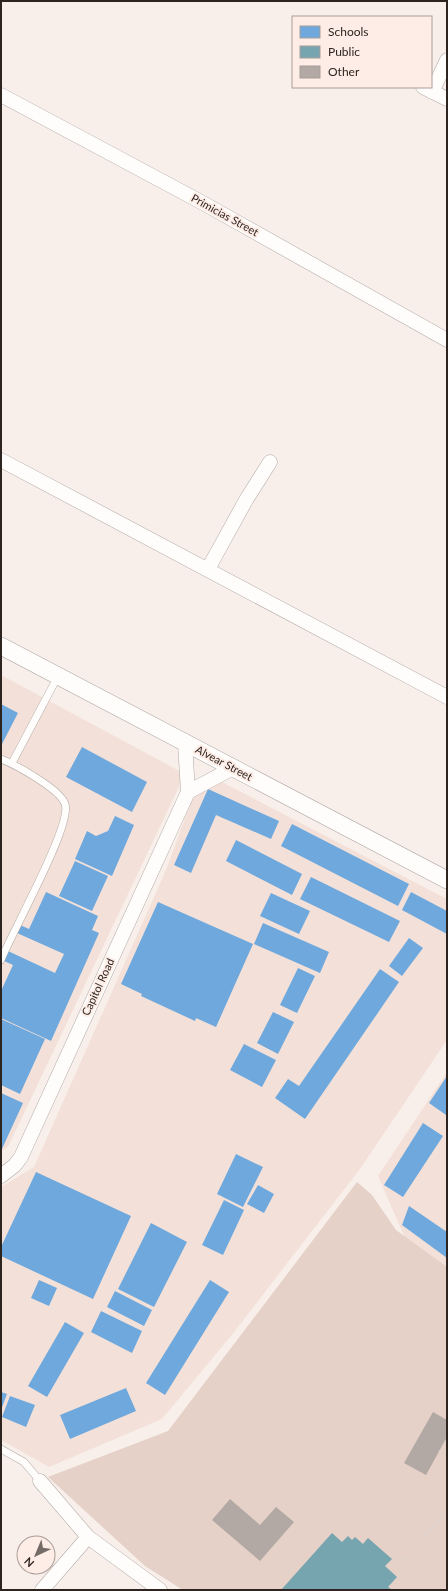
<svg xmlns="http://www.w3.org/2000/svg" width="448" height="1591" viewBox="0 0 448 1591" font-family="Lato,sans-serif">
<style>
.built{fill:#f3e1d9}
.green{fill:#e5d1c7}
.schools{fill:#6fa8dc}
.public{fill:#76a5af}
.building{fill:#b2a8a4}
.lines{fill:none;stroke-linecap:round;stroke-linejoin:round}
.service-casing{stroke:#b0a8a4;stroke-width:8}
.minor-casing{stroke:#b0a8a4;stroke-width:15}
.tertiary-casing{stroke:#b0a8a4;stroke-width:18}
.path{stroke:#d6d3d2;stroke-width:2.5;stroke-dasharray:1 3;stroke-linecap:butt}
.service{stroke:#fefdfc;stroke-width:7}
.minor{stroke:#fefdfc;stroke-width:14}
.tertiary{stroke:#fefdfc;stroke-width:17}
.labels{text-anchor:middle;stroke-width:4;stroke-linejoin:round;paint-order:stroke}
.street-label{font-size:11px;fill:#2d2420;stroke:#fdede6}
</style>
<rect width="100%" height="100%" fill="#f8efeb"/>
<path class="built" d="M 1,675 L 185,774 L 8,1147 L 1,1151 Z
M 222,782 L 447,899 L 447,1040 L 360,1169 L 231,1336 L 162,1419 L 49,1467 L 1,1440 L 1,1187 L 34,1167 L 166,870 L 195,791 Z
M 447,1072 L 447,1270 L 405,1238 L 378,1176 Z"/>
<path class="green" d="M 357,1182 L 372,1195 L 396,1230 L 447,1267 L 447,1590 L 183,1590 L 145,1566 L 48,1477 L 168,1431 Z"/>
<path class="schools" d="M 1,704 L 18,713 L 1,746 Z
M 82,747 L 147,782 L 132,812 L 66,777 Z
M 208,789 L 279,821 L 271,839 L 216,815 L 191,873 L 174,865 Z
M 115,816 L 134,825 L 112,876 L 75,859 L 87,831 L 96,836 L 108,831 Z
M 292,824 L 409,884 L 398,906 L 281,846 Z
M 236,840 L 302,874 L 292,895 L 226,861 Z
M 75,861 L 108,876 L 92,911 L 59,896 Z
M 311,877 L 400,921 L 389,942 L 300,899 Z
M 46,892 L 98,916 L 92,930 L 99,933 L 51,1041 L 1,1018 L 1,991 L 13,965 L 4,961 L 8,951 L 55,973 L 64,954 L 17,933 L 20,925 L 29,929 Z
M 411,892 L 447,911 L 447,934 L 402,910 Z
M 271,893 L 310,911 L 299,934 L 260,916 Z
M 158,902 L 253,944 L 216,1027 L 196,1018 L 195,1021 L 141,996 L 142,994 L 121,984 Z
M 263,923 L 329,952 L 320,973 L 254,944 Z
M 409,938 L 423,948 L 402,976 L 389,966 Z
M 298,968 L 315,976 L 297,1013 L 280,1005 Z
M 380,969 L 399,982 L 305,1119 L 275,1098 L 288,1079 L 299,1086 Z
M 273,1012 L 294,1022 L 278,1054 L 257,1043 Z
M 1,1019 L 45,1039 L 20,1094 L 1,1085 Z
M 244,1044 L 276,1060 L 262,1087 L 230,1070 Z
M 447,1076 L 447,1113 L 446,1115 L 429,1103 Z
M 1,1093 L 23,1103 L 1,1151 Z
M 423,1123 L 443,1136 L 403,1197 L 384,1185 Z
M 236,1154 L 263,1167 L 243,1207 L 217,1194 Z
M 36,1172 L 131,1216 L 93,1299 L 1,1256 L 1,1247 Z
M 258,1185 L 274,1194 L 264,1213 L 247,1204 Z
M 224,1200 L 244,1210 L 223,1255 L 202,1245 Z
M 409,1206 L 447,1232 L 447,1258 L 402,1225 Z
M 151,1223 L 187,1242 L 154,1307 L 118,1289 Z
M 39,1280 L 57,1288 L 49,1306 L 31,1298 Z
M 210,1280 L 229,1292 L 165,1395 L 146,1383 Z
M 115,1291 L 152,1310 L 144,1326 L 107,1307 Z
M 101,1311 L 142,1331 L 132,1353 L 91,1332 Z
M 65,1322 L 84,1333 L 47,1397 L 28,1386 Z
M 126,1388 L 136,1411 L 70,1439 L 60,1415 Z
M 1,1392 L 7,1394 L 1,1410 Z
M 10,1396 L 35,1405 L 26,1427 L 2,1417 Z"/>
<path class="public" d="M 332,1533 L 342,1542 L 348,1536 L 352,1540 L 355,1537 L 363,1544 L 368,1538 L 392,1559 L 385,1566 L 397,1577 L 388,1587 L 392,1590 L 281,1590 Z"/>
<path class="building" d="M 433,1412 L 447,1420 L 447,1437 L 426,1475 L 404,1463 Z
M 230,1499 L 260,1525 L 276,1507 L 294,1522 L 260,1561 L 212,1520 Z"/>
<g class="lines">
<defs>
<path id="service" d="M 1,759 C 16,765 60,789 65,804 C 73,824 11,934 1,960
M 12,763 L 58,676
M 1,1449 L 24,1462 L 40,1481"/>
<path id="minor" d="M 423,87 L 447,99
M 432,92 L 447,60
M 1,95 L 203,203 L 447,340
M 1,460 L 447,697
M 208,569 L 246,500 L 270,462
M 188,792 L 233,768
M 1,1176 L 15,1165 L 21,1157 L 188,792 L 185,743
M 40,1481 L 88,1537 L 160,1590
M 42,1590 L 88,1537"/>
<path id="tertiary" d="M 1,646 L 447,880"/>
</defs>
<use href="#service" class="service-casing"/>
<use href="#minor" class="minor-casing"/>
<use href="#tertiary" class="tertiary-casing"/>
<path class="path" d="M 439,1451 L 447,1456
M 401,1563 L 447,1511"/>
<use href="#service" class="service"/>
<use href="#minor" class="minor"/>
<use href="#tertiary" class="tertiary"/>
</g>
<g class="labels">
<g class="street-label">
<text transform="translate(225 215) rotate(29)" y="4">Primicias Street</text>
<text transform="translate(224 763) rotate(28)" y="4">Alvear Street</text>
<text transform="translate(98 987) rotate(-65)" y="4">Capitol Road</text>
</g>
</g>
<rect width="448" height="1591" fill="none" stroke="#2d2420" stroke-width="4"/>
<rect x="292" y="16" width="140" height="72" fill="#fdede6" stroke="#aa9d97"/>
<rect x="300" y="26" width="20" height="12" fill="#6fa8dc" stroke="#aa9d97"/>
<text x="328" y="36" font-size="12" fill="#2d2420">Schools</text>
<rect x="300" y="46" width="20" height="12" fill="#76a5af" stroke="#aa9d97"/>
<text x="328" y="56" font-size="12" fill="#2d2420">Public</text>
<rect x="300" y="66" width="20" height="12" fill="#b2a8a4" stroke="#aa9d97"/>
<text x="328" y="76" font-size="12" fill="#2d2420">Other</text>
<g transform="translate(36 1555) rotate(224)"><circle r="19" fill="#fdede6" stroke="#aa9d97"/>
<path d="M0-3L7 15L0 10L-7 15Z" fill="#746b67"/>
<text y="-6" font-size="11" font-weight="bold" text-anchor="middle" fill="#2d2420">N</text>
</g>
</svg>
